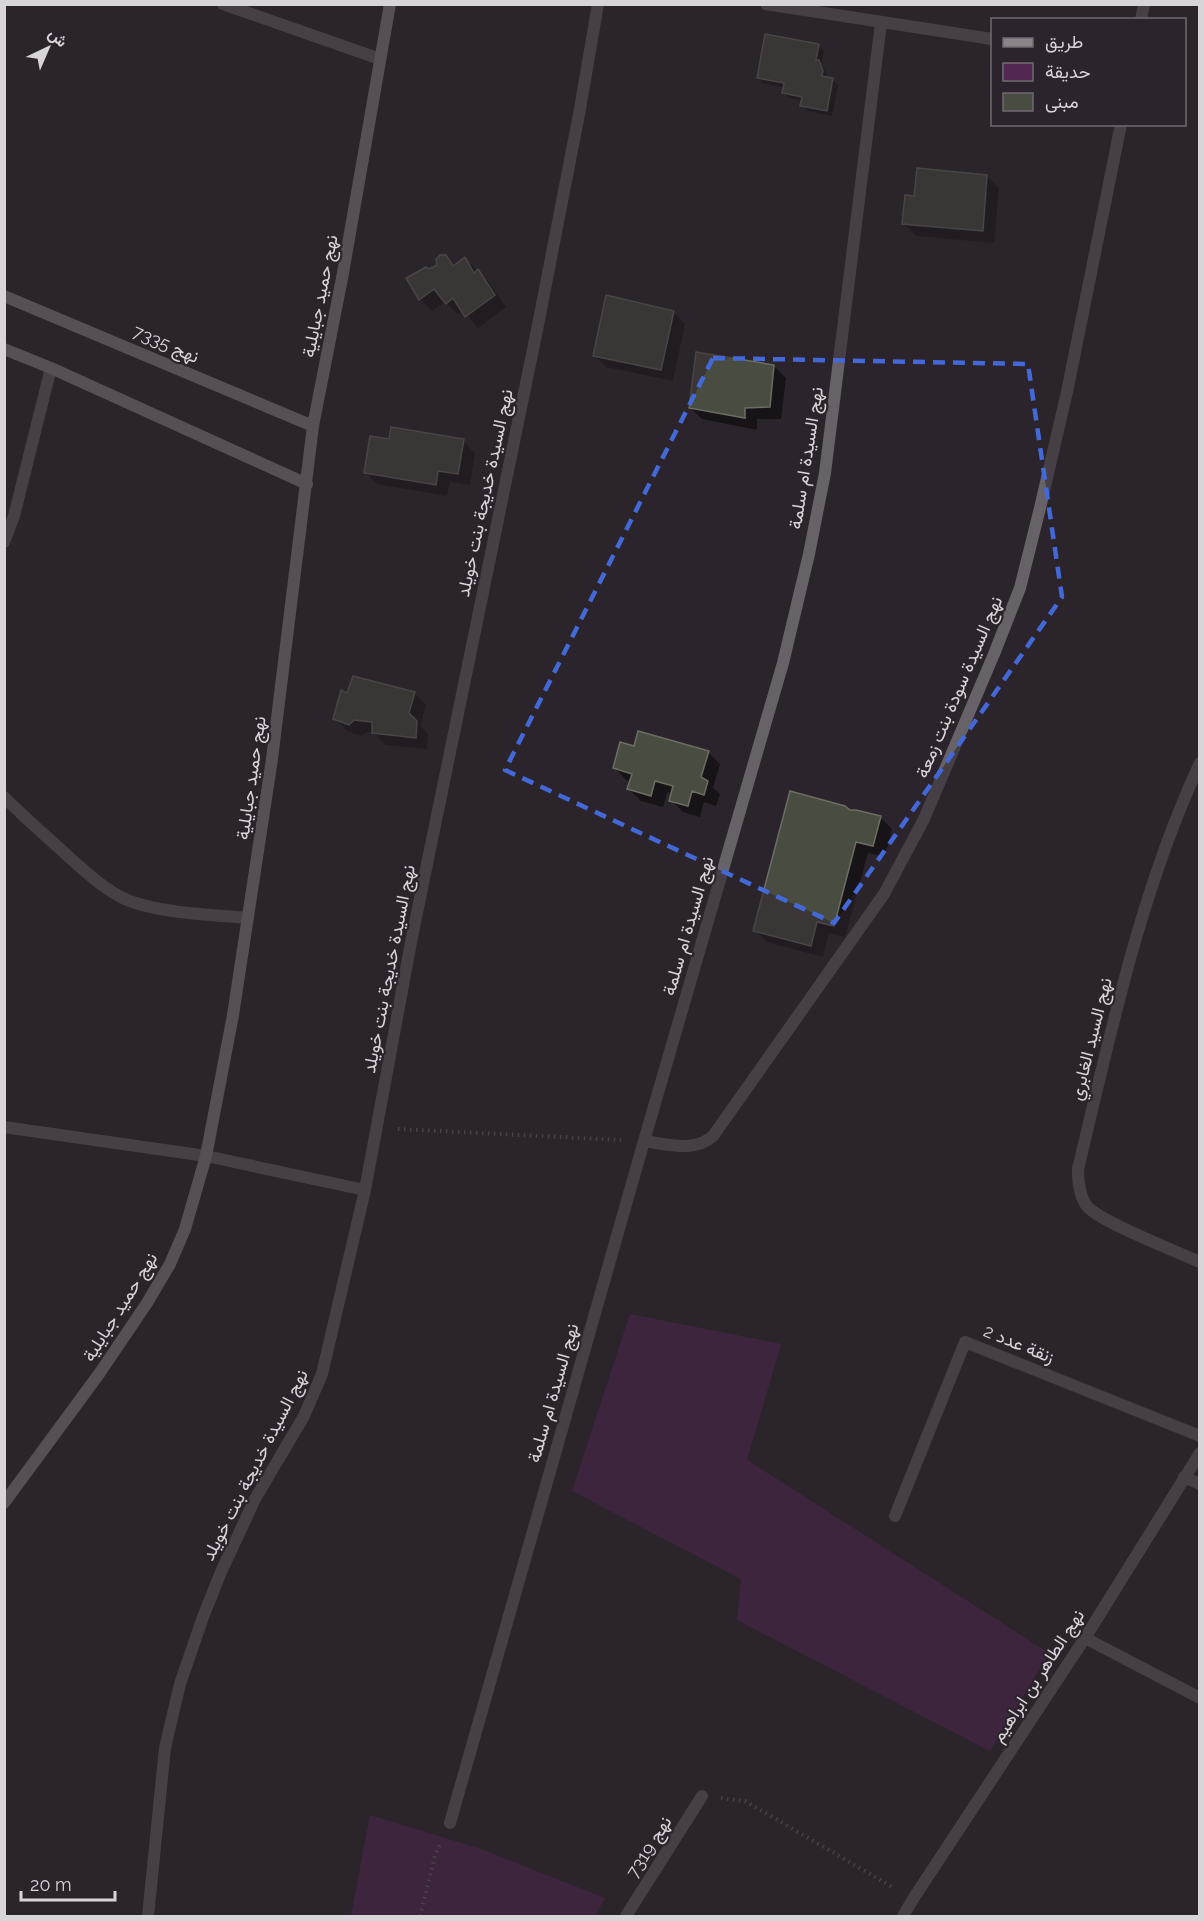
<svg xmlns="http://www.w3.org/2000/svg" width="1204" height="1921" viewBox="0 0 1204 1921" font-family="Raleway,Vazirmatn,sans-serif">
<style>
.green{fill:#522853}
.shadow{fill:#0007}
.building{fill:#494c40;stroke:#6b6e62;stroke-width:1.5}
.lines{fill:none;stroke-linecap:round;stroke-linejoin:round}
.path{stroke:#6c656c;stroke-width:4;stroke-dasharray:1.5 4.5;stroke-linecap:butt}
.street{stroke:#676267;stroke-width:12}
.secondary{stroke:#8b848b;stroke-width:12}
.marked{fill:none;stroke:#4369d8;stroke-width:4.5;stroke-dasharray:12 8;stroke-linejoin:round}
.labels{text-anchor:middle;stroke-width:4.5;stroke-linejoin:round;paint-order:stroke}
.street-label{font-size:18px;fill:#d9d4d9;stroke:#2c242c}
</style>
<rect width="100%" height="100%" fill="#2c242c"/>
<path class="green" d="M 630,1314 L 781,1344 L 747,1460 L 1049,1653 L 990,1751 L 737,1620 L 741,1579 L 572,1491 Z
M 370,1815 L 481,1849 L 605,1898 L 595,1916 L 351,1916 Z"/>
<path class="shadow" d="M 818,45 L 824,51 L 821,64 L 824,68 L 828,78 L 838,85 L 832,116 L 808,111 L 802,106 L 803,101 L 789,98 L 783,93 L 784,87 L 764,84 L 758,78 Z
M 987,176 L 999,188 L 994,243 L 916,236 L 904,224 L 915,198 Z
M 445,256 L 455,266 L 465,259 L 489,282 L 506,307 L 478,328 L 463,311 L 459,315 L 445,302 L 432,311 L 420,299 L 429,270 L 439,266 Z
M 673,312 L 685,324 L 673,381 L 606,367 L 595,355 Z
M 774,366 L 786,378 L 781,419 L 757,419 L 757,430 L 702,419 L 690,407 Z
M 390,441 L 463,441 L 475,453 L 470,485 L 450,482 L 447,496 L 377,484 L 365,472 Z
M 414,693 L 426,705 L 420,726 L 428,734 L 427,749 L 385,745 L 373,732 L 367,732 L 361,736 L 347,731 L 335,719 L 348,695 Z
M 635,748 L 708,752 L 720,764 L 713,788 L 720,794 L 716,806 L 704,802 L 700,817 L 683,812 L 671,800 L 673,793 L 667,792 L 663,807 L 641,801 L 629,789 L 631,781 L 626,780 L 615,768 Z
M 880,817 L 892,829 L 885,857 L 868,853 L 845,937 L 829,933 L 823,957 L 767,942 L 755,930 Z"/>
<path class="building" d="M 765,34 L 819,44 L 816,60 L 819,60 L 823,71 L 822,76 L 833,78 L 827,111 L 800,106 L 802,97 L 782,93 L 784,83 L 757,78 Z
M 917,168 L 987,175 L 983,231 L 902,224 L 905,195 L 914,196 Z
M 440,255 L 446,255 L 453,266 L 465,257 L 474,273 L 478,269 L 495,295 L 465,317 L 453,298 L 446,304 L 434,289 L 419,300 L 406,278 L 426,267 L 429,269 L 437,265 L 436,259 Z
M 606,295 L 674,311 L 661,370 L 593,356 Z
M 696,352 L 774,365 L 770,407 L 745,408 L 745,418 L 689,408 Z
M 391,427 L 464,439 L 458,474 L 438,471 L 436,485 L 364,473 L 370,436 L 389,439 Z
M 353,676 L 415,692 L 409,713 L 417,721 L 416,738 L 372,733 L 372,722 L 354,720 L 349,725 L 333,719 L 341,690 L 347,693 Z
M 638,731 L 709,751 L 701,777 L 708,781 L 704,795 L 692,791 L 688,806 L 669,801 L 673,786 L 655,781 L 651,796 L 627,789 L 632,774 L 613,768 L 620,742 L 634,746 Z
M 790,791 L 845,806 L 850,810 L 856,810 L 881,816 L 873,846 L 856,842 L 834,926 L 817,922 L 811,946 L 753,931 Z"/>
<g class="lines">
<path class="path" d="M 398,1129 L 621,1140
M 721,1798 L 745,1801 L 894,1888
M 420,1916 L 435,1856 L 441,1842"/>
<path class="street" d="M 223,4 L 380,59
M 766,4 L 992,39
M 1141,20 L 1144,4
M 4,542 L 14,516 L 51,368
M 1200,763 C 1140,892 1111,1032 1078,1169 C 1078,1182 1079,1194 1086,1205 C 1097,1221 1178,1252 1200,1262
M 4,797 C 25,818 47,837 69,857 C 86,872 104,889 125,899 C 156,913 213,915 248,918
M 4,1127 L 206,1156 L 365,1190
M 644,1141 C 667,1144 694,1153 713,1136 L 884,894 L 924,819 L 994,654 L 1020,588 L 1040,508 L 1067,392 L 1121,124
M 1184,1477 L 1200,1484
M 895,1516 L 965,1342 L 1200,1436
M 1085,1638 L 1200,1698
M 450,1823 L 644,1141 L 783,663 L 809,554 L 825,473 L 881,23
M 148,1916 L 165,1748 L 180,1684 L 203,1617 L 221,1572 L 255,1499 L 304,1416 L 322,1374 L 365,1190 L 412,937 L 537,330 L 580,109 L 598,4
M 626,1916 L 702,1796
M 903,1916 L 913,1899 L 1085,1638 L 1200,1453"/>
<path class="secondary" d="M 4,296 L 313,426
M 4,349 L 51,368 L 307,484
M 4,1503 L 99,1374 L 147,1303 L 170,1264 L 185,1229 L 206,1156 L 233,1015 L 272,759 L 313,426 L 343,273 L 390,4"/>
</g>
<path d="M0 0H1204V1921H0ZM 713,358 L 1028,364 L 1062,597 L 834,923 L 505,770 Z" fill="#2c242c" fill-opacity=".55" fill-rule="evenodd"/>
<path class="marked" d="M 713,358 L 1028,364 L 1062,597 L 834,923 L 505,770 Z"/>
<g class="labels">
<g class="street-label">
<text transform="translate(320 296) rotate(-79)" y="6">نهج حميد جبايلية</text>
<text transform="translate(166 344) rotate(23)" y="6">نهج 7335</text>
<text transform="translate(806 458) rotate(-81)" y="6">نهج السيدة ام سلمة</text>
<text transform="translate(485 493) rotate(-78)" y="6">نهج السيدة خديجة بنت خويلد</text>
<text transform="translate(959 687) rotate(-67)" y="6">نهج السيدة سودة بنت زمعة</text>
<text transform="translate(251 778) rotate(-82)" y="6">نهج حميد جبايلية</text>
<text transform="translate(688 926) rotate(-74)" y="6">نهج السيدة ام سلمة</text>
<text transform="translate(389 969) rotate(-79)" y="6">نهج السيدة خديجة بنت خويلد</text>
<text transform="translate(1091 1039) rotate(-76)" y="6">نهج السيد الغابري</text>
<text transform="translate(120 1307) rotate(-58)" y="6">نهج حميد جبايلية</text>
<text transform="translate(1019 1344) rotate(22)" y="6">زنقة عدد 2</text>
<text transform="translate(553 1393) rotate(-74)" y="6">نهج السيدة ام سلمة</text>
<text transform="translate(255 1465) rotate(-63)" y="6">نهج السيدة خديجة بنت خويلد</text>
<text transform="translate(1038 1676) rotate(-57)" y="6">نهج الطاهر بن ابراهيم</text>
<text transform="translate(649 1847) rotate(-58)" y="6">نهج 7319</text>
</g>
</g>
<rect width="1204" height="1921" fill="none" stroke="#d9d4d9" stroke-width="12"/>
<rect x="991" y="18" width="195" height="108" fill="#2c242c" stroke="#716a71" stroke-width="1.5"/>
<rect x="1003" y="38" width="30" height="9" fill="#8b848b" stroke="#716a71" stroke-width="1.5"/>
<text x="1045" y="48" font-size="18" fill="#d9d4d9">طريق</text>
<rect x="1003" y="63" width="30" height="18" fill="#522853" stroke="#716a71" stroke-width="1.5"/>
<text x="1045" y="78" font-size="18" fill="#d9d4d9">حديقة</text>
<rect x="1003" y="93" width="30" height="18" fill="#494c40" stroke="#716a71" stroke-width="1.5"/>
<text x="1045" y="108" font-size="18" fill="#d9d4d9">مبنى</text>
<g transform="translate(48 48) rotate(44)" stroke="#2c242c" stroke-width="4.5" paint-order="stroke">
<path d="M0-4.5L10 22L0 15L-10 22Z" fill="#d9d4d9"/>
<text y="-9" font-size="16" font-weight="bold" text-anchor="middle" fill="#d9d4d9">ش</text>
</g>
<path d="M21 1891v9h94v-9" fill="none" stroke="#d9d4d9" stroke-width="3"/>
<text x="30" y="1891" font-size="18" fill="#d9d4d9" stroke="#2c242c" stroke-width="4.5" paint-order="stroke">20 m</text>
</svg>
